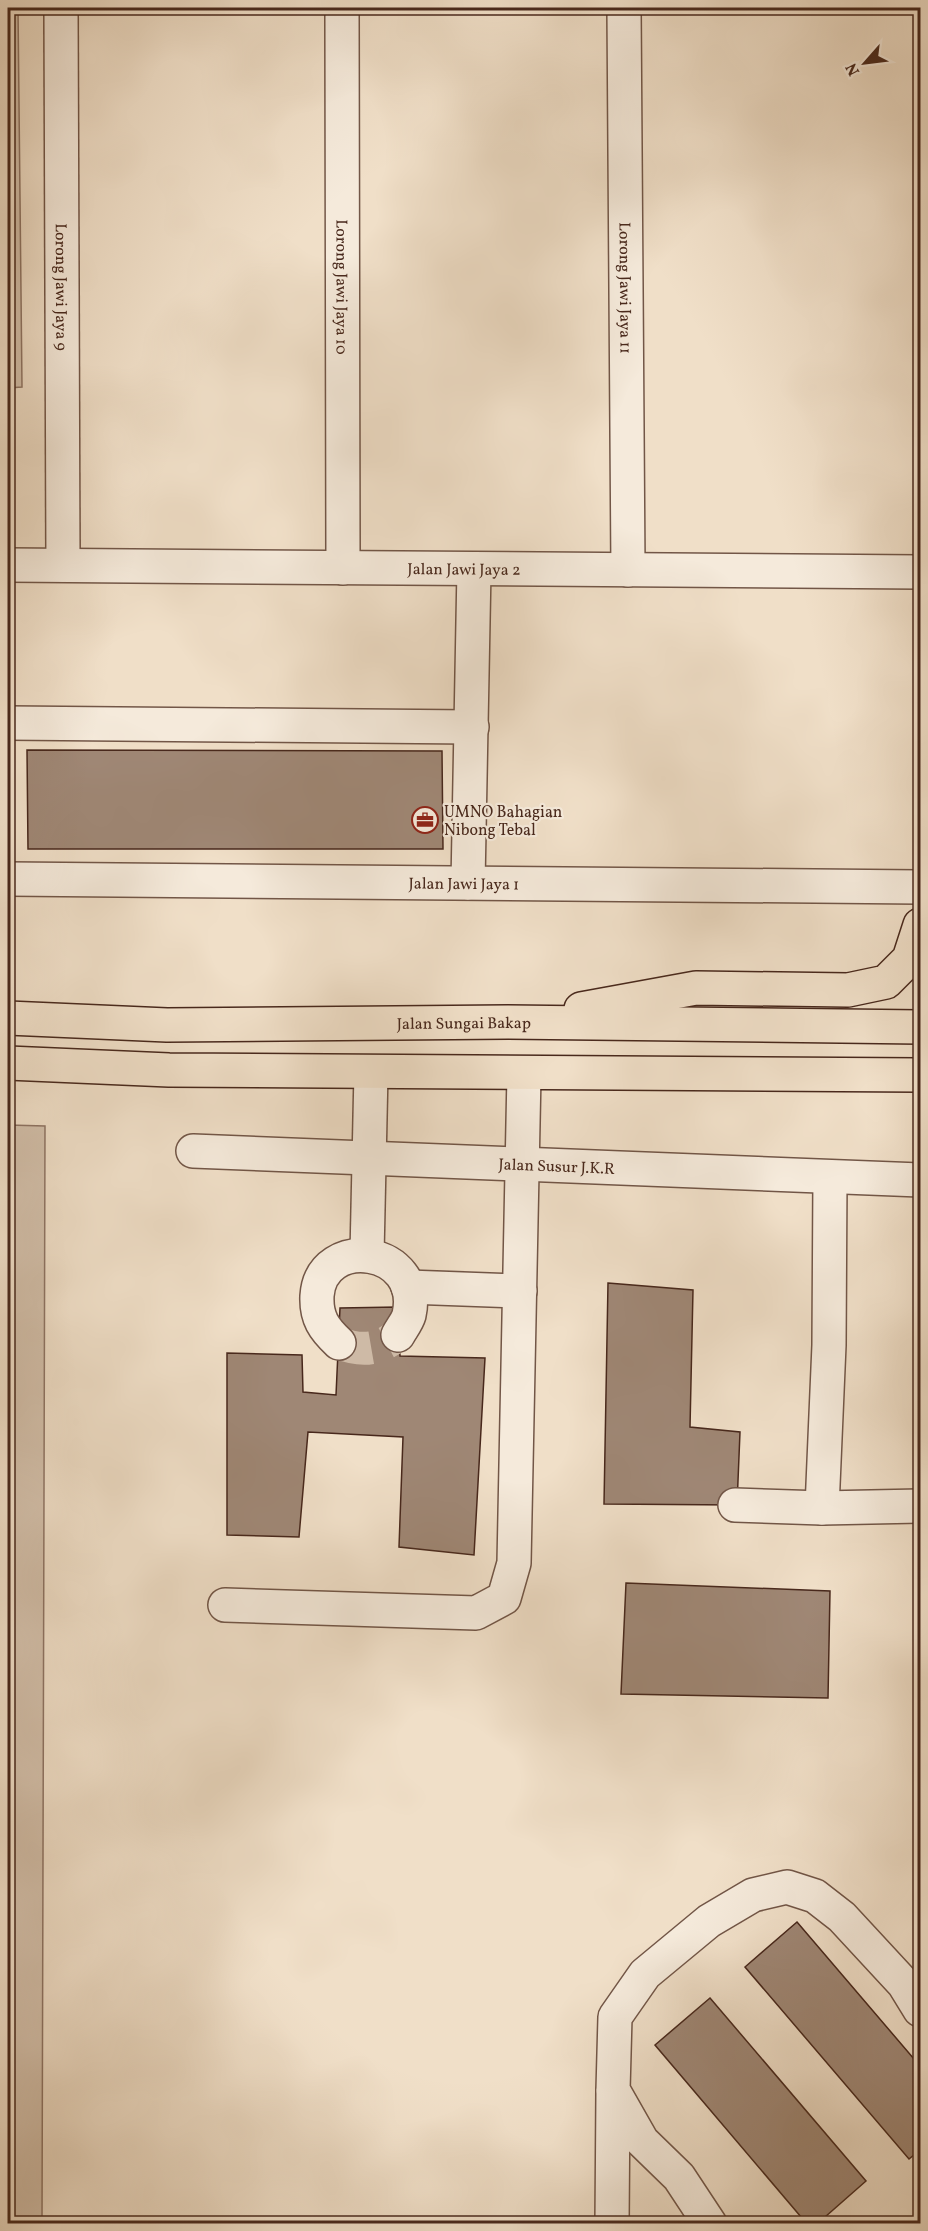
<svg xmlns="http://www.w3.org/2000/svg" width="928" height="2231" viewBox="0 0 928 2231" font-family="Vollkorn,serif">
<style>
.green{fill:#d3c0ab;stroke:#8e7464;stroke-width:1.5}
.building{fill:#9f8775;stroke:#48281c;stroke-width:1.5}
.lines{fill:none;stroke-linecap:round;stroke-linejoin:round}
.minor-tunnel{stroke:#cebaa6;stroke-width:33;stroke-dasharray:33 16;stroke-linecap:butt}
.minor-casing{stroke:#725647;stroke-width:36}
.highway-casing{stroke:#48281c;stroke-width:36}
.minor{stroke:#f5eadb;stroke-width:33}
.highway{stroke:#f0dfc8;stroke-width:33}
.labels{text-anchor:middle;stroke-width:4.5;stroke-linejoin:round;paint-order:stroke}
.street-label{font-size:16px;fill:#48281c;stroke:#f5eadb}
.poi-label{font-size:16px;fill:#48281c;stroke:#f5eadb;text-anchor:start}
</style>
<rect width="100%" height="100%" fill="#f0dfc8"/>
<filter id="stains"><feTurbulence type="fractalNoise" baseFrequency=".00333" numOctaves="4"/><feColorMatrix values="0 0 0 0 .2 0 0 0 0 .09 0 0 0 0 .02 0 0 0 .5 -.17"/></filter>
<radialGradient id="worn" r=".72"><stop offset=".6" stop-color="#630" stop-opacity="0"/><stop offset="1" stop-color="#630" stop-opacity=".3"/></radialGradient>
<path class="green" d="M 8,8 L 18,8 L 22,387 L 8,388 Z
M 8,1125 L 45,1126 L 42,2224 L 8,2223 Z"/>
<path class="building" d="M 27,750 L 442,751 L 443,849 L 28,849 Z
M 608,1283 L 693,1290 L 690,1427 L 740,1432 L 737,1505 L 604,1504 Z
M 397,1307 L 400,1356 L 485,1358 L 474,1555 L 399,1547 L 403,1437 L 308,1432 L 299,1537 L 227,1535 L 227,1353 L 302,1355 L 303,1392 L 336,1395 L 340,1308 Z
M 626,1583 L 830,1591 L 828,1698 L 621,1694 Z
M 797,1922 L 920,2066 L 920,2150 L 909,2159 L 745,1967 Z
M 710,1998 L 866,2181 L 817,2224 L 807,2224 L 655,2045 Z"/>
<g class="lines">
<path class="minor-tunnel" d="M 339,1343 C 362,1352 378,1350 398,1335"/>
<defs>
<g id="minor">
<path id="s1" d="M 61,8 L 63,565"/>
<path id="s2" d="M 342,8 L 343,568"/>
<path id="s3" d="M 624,8 L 628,570"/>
<path id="s4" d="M 8,565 L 920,572"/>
<path d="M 8,723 L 472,727"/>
<path id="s5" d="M 8,879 L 920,887"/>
<path d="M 468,883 L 474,569"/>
<path id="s6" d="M 193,1151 L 920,1180"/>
<path d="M 367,1254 L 371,1072"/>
<path d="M 408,1287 L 520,1291"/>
<path d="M 339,1343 C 324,1329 316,1318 317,1296 C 321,1233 424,1247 409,1315 C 407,1322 401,1329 398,1335"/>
<path d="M 735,1505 L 822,1508 L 920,1506"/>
<path d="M 822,1508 L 829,1345 L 830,1177"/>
<path d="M 225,1605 L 476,1613 L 504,1598 L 514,1563 L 524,1074"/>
<path d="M 612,2224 L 613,2092"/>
<path d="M 710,2224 L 679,2177 L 642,2141 L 613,2090 L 615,2017 L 645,1974 L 709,1921 L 753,1895 L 787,1887 L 815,1896 L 842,1917 L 904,1984 L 920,2010"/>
</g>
<g id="highway">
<path d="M 581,1009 L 696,988 L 848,990 L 886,982 L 909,959 L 920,925"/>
<path id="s7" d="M 8,1018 L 167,1025 L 508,1022 L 920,1027"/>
<path d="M 8,1063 L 169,1070 L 920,1075"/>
</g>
</defs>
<use href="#minor" class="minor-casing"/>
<use href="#highway" class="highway-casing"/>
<use href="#minor" class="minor"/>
<use href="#highway" class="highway"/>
</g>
<defs>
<symbol id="office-ring" viewBox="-11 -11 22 22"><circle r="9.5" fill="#f5eadb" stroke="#8f2418" stroke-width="1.5"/><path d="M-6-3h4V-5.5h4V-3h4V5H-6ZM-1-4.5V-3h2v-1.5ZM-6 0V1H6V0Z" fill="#8f2418"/></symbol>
</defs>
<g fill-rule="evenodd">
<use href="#office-ring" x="410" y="805" width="30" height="30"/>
</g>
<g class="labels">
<g class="street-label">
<text dy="6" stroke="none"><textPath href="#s1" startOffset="279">Lorong Jawi Jaya 9</textPath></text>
<text dy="6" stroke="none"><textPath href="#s2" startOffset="279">Lorong Jawi Jaya 10</textPath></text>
<text dy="6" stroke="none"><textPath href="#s3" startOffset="280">Lorong Jawi Jaya 11</textPath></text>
<text dy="6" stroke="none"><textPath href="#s4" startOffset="456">Jalan Jawi Jaya 2</textPath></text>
<text dy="6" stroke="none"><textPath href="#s5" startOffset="456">Jalan Jawi Jaya 1</textPath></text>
<text dy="6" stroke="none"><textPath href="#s7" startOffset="456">Jalan Sungai Bakap</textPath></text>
<text dy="6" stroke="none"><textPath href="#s6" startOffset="364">Jalan Susur J.K.R</textPath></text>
</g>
<g class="poi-label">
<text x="444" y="817">UMNO Bahagian<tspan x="444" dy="18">Nibong Tebal</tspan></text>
</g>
</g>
<rect width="928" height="2231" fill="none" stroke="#f0dfc8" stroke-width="30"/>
<rect x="9" y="9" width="910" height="2213" fill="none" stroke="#48281c" stroke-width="3"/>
<rect x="15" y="15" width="898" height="2201" fill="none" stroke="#48281c" stroke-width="1.5"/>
<g transform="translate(865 63) rotate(242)" stroke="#f5eadb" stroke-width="4.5" paint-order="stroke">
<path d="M0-4.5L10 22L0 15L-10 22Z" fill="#48281c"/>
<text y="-9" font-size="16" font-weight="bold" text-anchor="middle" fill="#48281c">N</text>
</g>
<rect width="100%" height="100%" filter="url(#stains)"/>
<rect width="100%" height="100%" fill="url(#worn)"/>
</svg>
